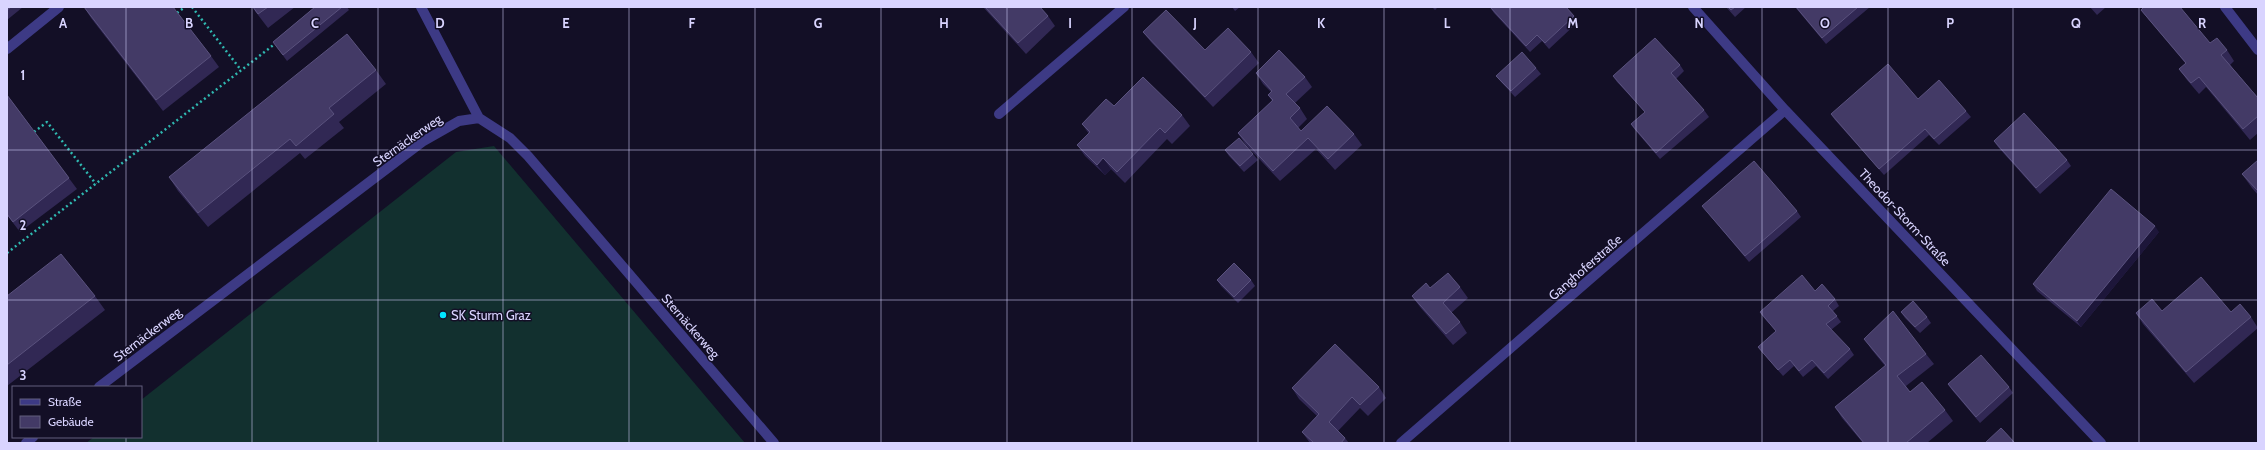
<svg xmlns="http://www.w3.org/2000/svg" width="2265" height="450" viewBox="0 0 2265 450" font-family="Cabin,sans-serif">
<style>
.grass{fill:#12302f}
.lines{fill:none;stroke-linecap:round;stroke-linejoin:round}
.path{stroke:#2fb8b0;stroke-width:2.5;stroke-dasharray:2 3;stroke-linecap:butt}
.lane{stroke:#3d3a85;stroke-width:10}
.street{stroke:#3d3a85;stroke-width:10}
.wall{fill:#312854}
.shaded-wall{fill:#1d163a}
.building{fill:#433a66;stroke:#5a527e}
.grid{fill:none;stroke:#d9d4ff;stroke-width:1;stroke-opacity:0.55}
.poi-dot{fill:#00e5ff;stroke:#130f26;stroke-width:1.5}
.labels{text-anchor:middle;stroke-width:3;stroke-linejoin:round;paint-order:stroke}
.street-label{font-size:13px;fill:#d9d4ff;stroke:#130f26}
.poi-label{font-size:13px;fill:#d9d4ff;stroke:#130f26;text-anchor:start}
.grid-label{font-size:13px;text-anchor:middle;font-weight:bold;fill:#d9d4ff;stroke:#130f26;stroke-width:3;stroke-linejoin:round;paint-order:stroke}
</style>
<rect width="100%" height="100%" fill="#130f26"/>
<path class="grass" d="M 494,146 L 745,443 L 86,443 L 94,437 L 141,437 L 141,400 L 456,152 Z"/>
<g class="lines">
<path class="path" d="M 192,7 L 241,70
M 177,13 L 185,7
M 34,132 L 47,122 L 96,184
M 7,253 L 276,43"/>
<path class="lane" d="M 2225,7 L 2258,50
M 7,49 L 59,7"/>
<path class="street" d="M 421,7 L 479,118
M 1693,7 L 1785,110 L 2101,443
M 999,114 L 1124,7
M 99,387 L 422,142 L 459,121 L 479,118 L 510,138 L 528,156 L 774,443
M 26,443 L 33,437
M 1401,443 L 1785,110"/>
</g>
<path class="wall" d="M 7,7 L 23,7 L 7,20 Z
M 84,7 L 211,56 L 219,67 L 163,111 L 91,18 Z
M 252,7 L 295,7 L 268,28 Z
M 315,7 L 347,7 L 349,10 L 287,61 L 273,42 Z
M 983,7 L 1040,7 L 1048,16 L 1055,26 L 1026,54 Z
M 1232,7 L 1240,7 L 1235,11 Z
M 1432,7 L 1438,7 L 1435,10 Z
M 1490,7 L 1574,16 L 1578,22 L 1549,49 L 1542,41 L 1530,52 L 1494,13 Z
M 1726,7 L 1746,7 L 1735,17 Z
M 1795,7 L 1870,7 L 1826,44 Z
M 2090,7 L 2106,7 L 2097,15 Z
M 2141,10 L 2210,43 L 2227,50 L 2234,61 L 2230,65 L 2258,98 L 2258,133 L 2250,140 L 2206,87 L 2199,94 L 2187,80 L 2179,69 L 2186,64 L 2149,20 Z
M 1143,32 L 1205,50 L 1251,52 L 1259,63 L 1213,107 L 1151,42 Z
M 1680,65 L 1684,71 L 1676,79 L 1704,110 L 1709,117 L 1660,159 L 1635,130 L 1631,124 L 1645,112 L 1617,82 L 1613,76 Z
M 1536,68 L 1541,74 L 1515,97 L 1501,82 L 1496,76 Z
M 376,70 L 386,84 L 339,122 L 344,128 L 305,159 L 300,153 L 208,227 L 178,191 L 169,177 Z
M 1256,73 L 1305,77 L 1312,87 L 1295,103 L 1300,108 L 1307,119 L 1298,128 L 1301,131 L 1354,134 L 1362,145 L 1335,170 L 1316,149 L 1280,181 L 1245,144 L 1238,133 L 1272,101 L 1268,95 L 1271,92 L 1263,84 Z
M 7,95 L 77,189 L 20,232 L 7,215 Z
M 1918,99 L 1966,111 L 1971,117 L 1939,145 L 1929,135 L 1884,175 L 1835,120 L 1831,114 Z
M 1114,106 L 1182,115 L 1190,126 L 1172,144 L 1167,139 L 1125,183 L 1111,169 L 1105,175 L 1085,156 L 1077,145 L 1089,134 L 1082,124 Z
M 1994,141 L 2067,160 L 2071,166 L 2040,194 L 1998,147 Z
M 1225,150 L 1253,154 L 1258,160 L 1244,172 L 1229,156 Z
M 2258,160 L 2258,195 L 2252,188 L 2242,174 Z
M 1702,206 L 1797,211 L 1801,217 L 1749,262 L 1707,212 Z
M 2159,232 L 2081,327 L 2037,291 L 2033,284 Z
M 1217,280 L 1251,280 L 1255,286 L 1238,303 L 1221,286 Z
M 1460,287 L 1468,298 L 1451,313 L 1460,322 L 1467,333 L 1453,345 L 1420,307 L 1412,296 L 1430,288 Z
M 1815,291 L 1835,299 L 1839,306 L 1833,311 L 1841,322 L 1831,330 L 1850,349 L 1854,355 L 1828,379 L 1816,366 L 1803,377 L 1794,366 L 1783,376 L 1763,353 L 1758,347 L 1776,331 L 1764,318 L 1760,312 Z
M 7,296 L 95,296 L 105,310 L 7,386 Z
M 2162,311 L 2251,317 L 2258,328 L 2194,383 L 2143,324 L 2136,313 Z
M 1901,312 L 1927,317 L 1931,323 L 1920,333 L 1905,318 Z
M 1864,339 L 1926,354 L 1934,364 L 1906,386 L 1910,392 L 1945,410 L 1953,421 L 1927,443 L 1863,443 L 1842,418 L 1835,407 L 1885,366 L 1872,350 Z
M 1948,384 L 2009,387 L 2013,393 L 1980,423 L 1952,390 Z
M 1379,387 L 1386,398 L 1368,416 L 1360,408 L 1338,431 L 1345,438 L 1349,443 L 1310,443 L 1302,432 L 1317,416 L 1299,399 L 1292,388 Z"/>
<path class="shaded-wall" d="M 1103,158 L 1111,169 L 1105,175 L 1097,165 Z
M 2155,226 L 2159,232 L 2081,327 L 2077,321 Z"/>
<path class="building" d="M 7,7 L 11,7 L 7,10 Z
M 84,7 L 173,7 L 211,56 L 156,100 Z
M 253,7 L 268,7 L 258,14 Z
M 315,7 L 342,7 L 283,55 L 273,42 Z
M 985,7 L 1040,7 L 1048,16 L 1018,43 Z
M 1490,7 L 1566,7 L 1574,16 L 1545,43 L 1537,35 L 1526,46 Z
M 1728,7 L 1735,7 L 1731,10 Z
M 1796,7 L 1858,7 L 1822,38 Z
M 2144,7 L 2180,7 L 2210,43 L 2217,38 L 2227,50 L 2221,55 L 2258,98 L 2258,116 L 2243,129 L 2199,77 L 2191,83 L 2179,69 L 2186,63 L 2141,10 Z
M 1166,10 L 1205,50 L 1228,28 L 1251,52 L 1205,97 L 1143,32 Z
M 347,34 L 376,70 L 329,108 L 334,114 L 296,146 L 290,139 L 198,213 L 169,177 Z
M 1655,38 L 1680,65 L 1671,73 L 1704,110 L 1656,153 L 1631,124 L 1645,112 L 1613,76 Z
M 1279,50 L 1305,77 L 1286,94 L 1300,108 L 1290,118 L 1301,131 L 1327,106 L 1354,134 L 1328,159 L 1308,138 L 1273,171 L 1238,133 L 1273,100 L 1268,95 L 1272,91 L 1256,73 Z
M 1522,52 L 1536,68 L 1511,91 L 1496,76 Z
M 1888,64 L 1918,99 L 1939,80 L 1966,111 L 1934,139 L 1925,129 L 1879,169 L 1831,114 Z
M 1143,77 L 1182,115 L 1165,133 L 1160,128 L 1117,172 L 1103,158 L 1097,165 L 1077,145 L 1090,132 L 1082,124 L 1106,99 L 1114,106 Z
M 7,95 L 69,178 L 13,222 L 7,214 Z
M 2024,113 L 2067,160 L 2036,188 L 1994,141 Z
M 1239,138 L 1253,154 L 1240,166 L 1225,150 Z
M 2258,160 L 2258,191 L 2242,174 Z
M 1754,161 L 1797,211 L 1745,256 L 1702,206 Z
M 2111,189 L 2155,226 L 2077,321 L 2033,284 Z
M 61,254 L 95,296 L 7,365 L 7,296 Z
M 1234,263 L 1251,280 L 1234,297 L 1217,280 Z
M 1448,273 L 1460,287 L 1443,303 L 1460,322 L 1446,334 L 1412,296 L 1426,283 L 1430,288 Z
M 1802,275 L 1815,291 L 1822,284 L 1835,299 L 1828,306 L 1837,316 L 1826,324 L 1850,349 L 1824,373 L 1812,360 L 1799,371 L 1790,360 L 1778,370 L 1758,347 L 1776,331 L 1760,312 Z
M 2201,277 L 2231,312 L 2240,304 L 2251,317 L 2186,372 L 2136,313 L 2152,299 L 2162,311 Z
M 1913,301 L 1927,317 L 1915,327 L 1901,312 Z
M 1893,311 L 1926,354 L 1897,376 L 1910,392 L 1922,382 L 1945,410 L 1906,443 L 1864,443 L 1835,407 L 1886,365 L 1864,339 Z
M 1335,344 L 1379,387 L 1360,405 L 1352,397 L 1329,422 L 1345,438 L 1341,443 L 1314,443 L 1302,432 L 1319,414 L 1292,388 Z
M 1981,355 L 2009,387 L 1976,417 L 1948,384 Z
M 2001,428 L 2015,443 L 1985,443 Z"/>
<path class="grid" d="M 126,7 L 126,387M 252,7 L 252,443M 378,7 L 378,443M 503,7 L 503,443M 629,7 L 629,443M 755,7 L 755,443M 881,7 L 881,443M 1007,7 L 1007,443M 1132,7 L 1132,443M 1258,7 L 1258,443M 1384,7 L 1384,443M 1510,7 L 1510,443M 1636,7 L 1636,443M 1762,7 L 1762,443M 1888,7 L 1888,443M 2013,7 L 2013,443M 2139,7 L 2139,443M 7,150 L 2258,150M 7,300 L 2258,300M 126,437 L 126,443"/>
<circle class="poi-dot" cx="443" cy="315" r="4"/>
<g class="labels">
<g class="street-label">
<text transform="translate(407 140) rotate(-35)" y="5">Sternäckerweg</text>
<text transform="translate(1905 217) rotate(47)" y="5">Theodor-Storm-Straße</text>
<text transform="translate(1585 267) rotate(-41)" y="5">Ganghoferstraße</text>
<text transform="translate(691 326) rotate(49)" y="5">Sternäckerweg</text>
<text transform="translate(147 334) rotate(-37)" y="5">Sternäckerweg</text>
</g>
<g class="poi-label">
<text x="451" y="320">SK Sturm Graz</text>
</g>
</g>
<g class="grid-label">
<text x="63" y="28">A</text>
<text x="189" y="28">B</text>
<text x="315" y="28">C</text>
<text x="440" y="28">D</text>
<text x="566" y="28">E</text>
<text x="692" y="28">F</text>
<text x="818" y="28">G</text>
<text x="944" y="28">H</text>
<text x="1070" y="28">I</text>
<text x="1195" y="28">J</text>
<text x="1321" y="28">K</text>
<text x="1447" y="28">L</text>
<text x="1573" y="28">M</text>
<text x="1699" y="28">N</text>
<text x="1825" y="28">O</text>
<text x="1950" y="28">P</text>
<text x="2076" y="28">Q</text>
<text x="2202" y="28">R</text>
<text x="23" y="80">1</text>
<text x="23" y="230">2</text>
<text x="23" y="380">3</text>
</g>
<rect width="2265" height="450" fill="none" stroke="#d9d4ff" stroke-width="16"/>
<rect x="12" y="386" width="130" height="52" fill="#130f26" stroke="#625e7d"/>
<rect x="20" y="399" width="20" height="6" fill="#3d3a85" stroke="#625e7d"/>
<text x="48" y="406" font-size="12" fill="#d9d4ff">Straße</text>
<rect x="20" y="416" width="20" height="12" fill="#433a66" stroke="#625e7d"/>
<text x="48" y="426" font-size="12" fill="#d9d4ff">Gebäude</text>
</svg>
